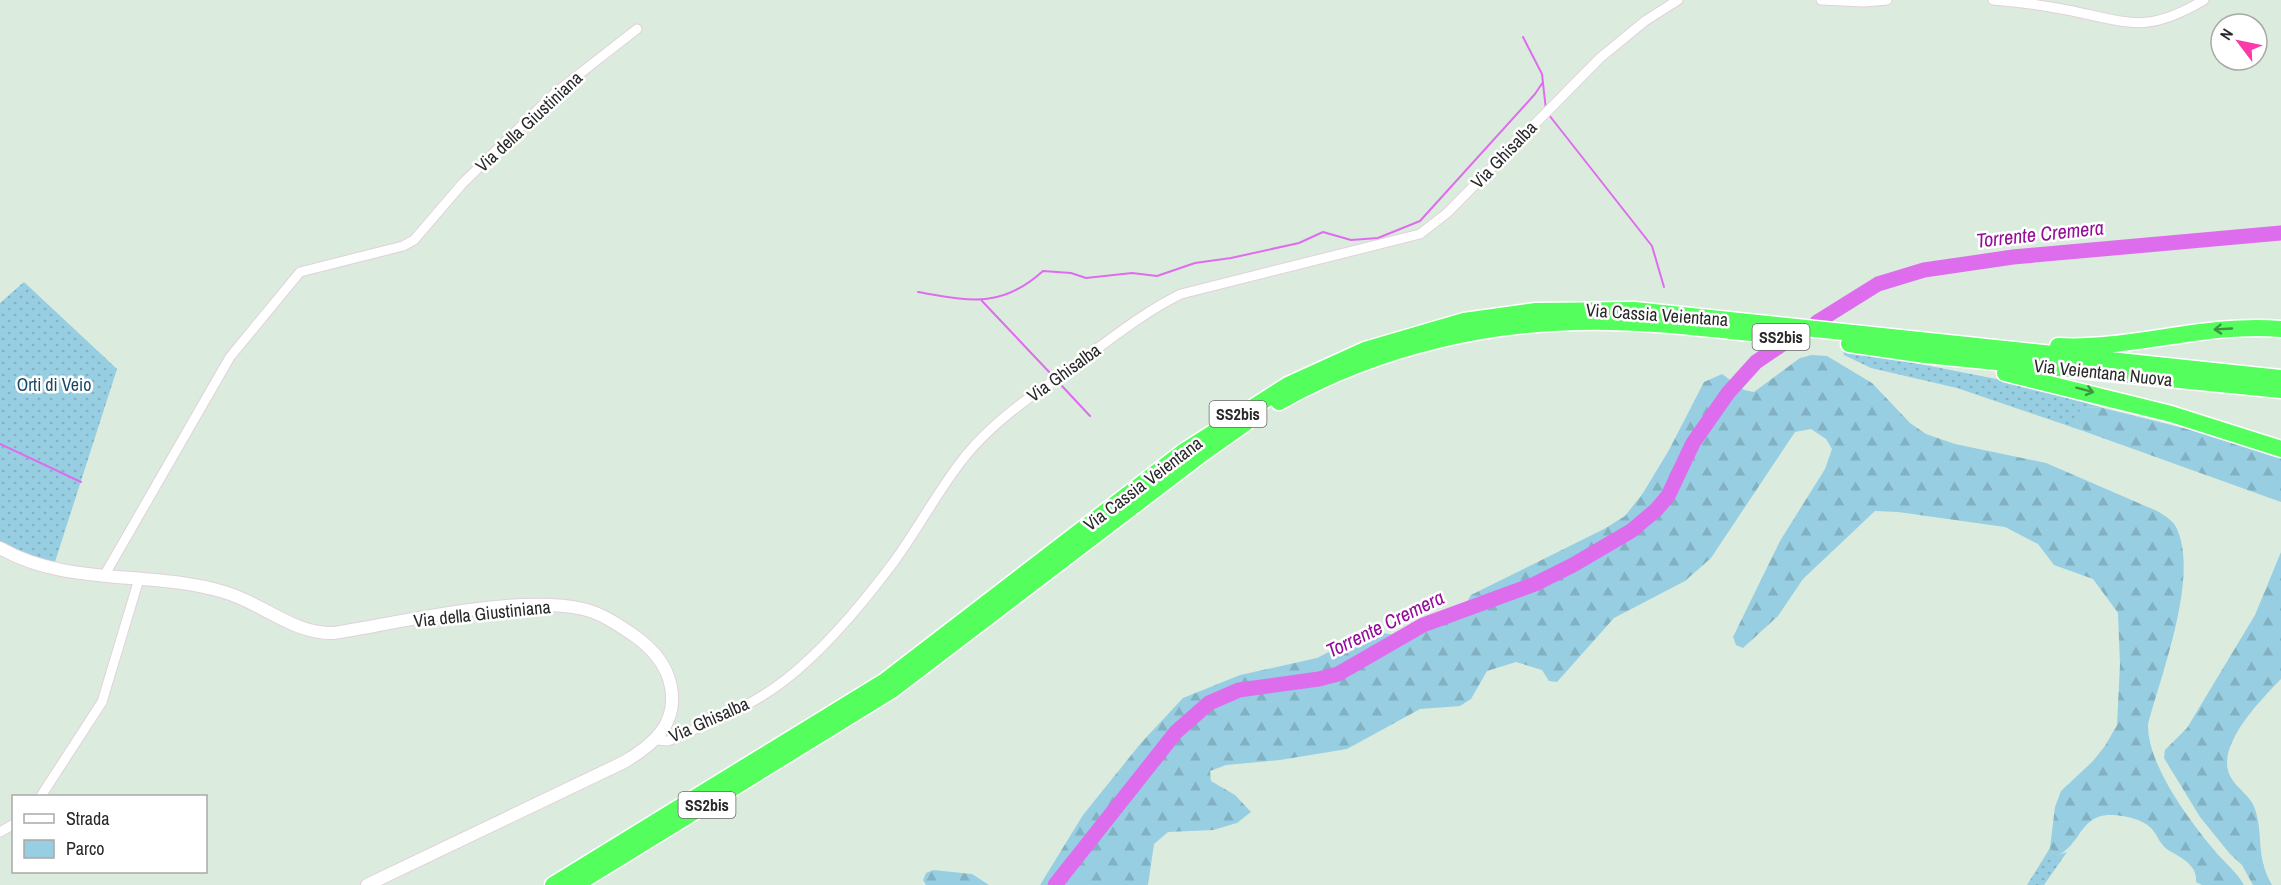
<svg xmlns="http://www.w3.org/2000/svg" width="2281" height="885" viewBox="0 0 2281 885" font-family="'Archivo Narrow',sans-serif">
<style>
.green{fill:url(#green-dots)}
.forest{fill:url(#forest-firs)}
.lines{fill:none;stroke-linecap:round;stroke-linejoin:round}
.stream{stroke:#de6dee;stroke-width:2}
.river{stroke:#de6dee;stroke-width:15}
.street-casing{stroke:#e2d0db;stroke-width:11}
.secondary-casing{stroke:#e2d0db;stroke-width:14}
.highway-casing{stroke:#fff;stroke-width:19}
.street{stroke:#fff;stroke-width:9}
.secondary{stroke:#fff;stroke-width:12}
.highway{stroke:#54fe5c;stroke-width:16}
.oneway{stroke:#3e9442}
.labels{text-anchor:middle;stroke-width:5;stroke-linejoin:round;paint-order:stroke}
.shield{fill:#fff;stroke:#696969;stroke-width:1.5}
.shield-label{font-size:16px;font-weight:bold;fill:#292929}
.street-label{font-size:18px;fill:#292929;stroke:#fff}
.park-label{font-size:18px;fill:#1a4766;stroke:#fff}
.water-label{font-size:20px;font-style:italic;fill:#930d99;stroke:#fff}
</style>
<defs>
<pattern id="green-dots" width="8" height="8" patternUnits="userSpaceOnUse" patternTransform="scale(1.5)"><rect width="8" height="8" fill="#97cee2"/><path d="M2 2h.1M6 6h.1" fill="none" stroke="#82b1c2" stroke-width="1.8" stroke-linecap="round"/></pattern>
<pattern id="forest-firs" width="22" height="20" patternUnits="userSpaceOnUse" patternTransform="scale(1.5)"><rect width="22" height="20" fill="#97cee2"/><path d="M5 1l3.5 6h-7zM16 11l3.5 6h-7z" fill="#82b1c2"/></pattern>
</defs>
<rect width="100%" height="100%" fill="#dbecde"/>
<path class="green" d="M 24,282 L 117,369 L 53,568 L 0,543 L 0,303 Z
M 1843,349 L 2017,383 L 2103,408 L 2083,407 L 2076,421 L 2086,432 L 1957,388 L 1871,368 L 1844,355 Z
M 2050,848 L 2055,856 L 2067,852 L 2044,885 L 2027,885 Z"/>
<path class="forest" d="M 1812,355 L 1827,356 L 1872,383 L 1910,423 L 1926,434 L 1955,444 L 2046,463 L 2157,511 C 2165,516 2173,520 2177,529 C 2199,577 2161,675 2148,724 C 2147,764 2189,820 2214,850 C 2224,862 2236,871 2244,885 L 2202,885 L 2196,882 C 2198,865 2180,857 2168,850 C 2160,845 2157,834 2151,828 C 2140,817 2112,812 2098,817 C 2079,824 2076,850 2055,856 L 2050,848 L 2055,807 L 2061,791 L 2092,762 L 2105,746 L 2117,725 L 2120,664 L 2118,613 L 2093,579 L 2054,565 L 2038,544 L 2005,527 L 1898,512 L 1875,511 L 1803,579 L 1778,616 L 1743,648 L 1736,645 L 1733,637 L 1780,541 L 1825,469 L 1832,449 L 1826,439 L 1811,429 L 1795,432 L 1711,558 L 1685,581 L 1614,618 L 1557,682 L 1549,681 L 1542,670 L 1516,662 L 1487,671 L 1471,699 L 1460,706 L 1420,709 L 1347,749 L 1280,760 L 1226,765 L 1210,771 L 1211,781 L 1235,795 L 1251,812 L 1237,823 L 1213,830 L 1168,832 L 1154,844 L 1148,885 L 1040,885 L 1083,815 L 1141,743 L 1183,698 L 1240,675 L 1317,658 L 1370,631 L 1395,635 L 1463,608 L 1471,595 L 1604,529 L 1625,516 L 1643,493 L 1669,450 L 1704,382 L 1722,374 L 1744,390 L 1754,392 L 1800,358 Z
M 2083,407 L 2103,408 L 2248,444 L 2281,455 L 2281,502 L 2086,432 L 2076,421 L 2077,414 Z
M 2281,552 L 2281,679 C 2262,699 2215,745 2230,776 C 2236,788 2251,796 2255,809 C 2264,836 2255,855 2272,885 L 2253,885 L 2242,865 L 2230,854 L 2200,817 L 2164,758 L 2165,750 L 2187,728 L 2255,615 Z
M 933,870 L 972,874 L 989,885 L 926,885 L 923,880 L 926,873 Z"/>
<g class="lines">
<path class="stream" d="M 1523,37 L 1542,74 L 1546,110
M 1549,115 L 1652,246 L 1664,287
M 918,292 C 970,301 1001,309 1043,271 L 1071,273 L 1086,278 L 1132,273 L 1157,276 L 1195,263 L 1231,258 L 1299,243 L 1323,232 L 1351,240 L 1378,238 L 1420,221 L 1535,94 L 1543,82
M 982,301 L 1052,375
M 1062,386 L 1090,416
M 0,444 L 81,482"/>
<path class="river" d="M 1817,322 L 1878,284 L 1924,270 L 2013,257 L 2281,233
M 1055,885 L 1176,732 L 1209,703 L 1239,690 L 1319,679 L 1338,674 L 1423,625 L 1535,584 L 1573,565 L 1631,531 L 1656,510 L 1668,496 L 1693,443 L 1728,393 L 1756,362 L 1784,343"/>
<defs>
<path id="street" d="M 1821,0 L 1864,2 L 1887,0
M 1993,0 C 2018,2 2042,5 2067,10 C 2129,22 2145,35 2204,0
M 104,576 L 230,357 L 300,272 L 403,246 L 414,240 L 462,184 L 555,93 L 637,29
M 657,740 L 668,741 C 708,723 751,707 785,680 C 824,650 863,603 893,563 C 919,528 939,488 967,454 C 998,417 1040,390 1079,362 C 1112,338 1144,312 1181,294 L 1420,234 L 1447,213 L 1600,58 L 1645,21 L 1678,0
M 41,796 L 102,702 L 139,579
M 0,832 L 14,824"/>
<path id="secondary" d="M 0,548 C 68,587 151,570 224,592 C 263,603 292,634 334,633 C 402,622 518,594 583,609 C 601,613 617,624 632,634 C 651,647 667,664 671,687 C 678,724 653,745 624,762 L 367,885"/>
<path id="highway" d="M 1849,344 L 1925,355 L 2281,390
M 2058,346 C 2133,350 2206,322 2281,329
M 2005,373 L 2171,414 L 2281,449
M 1279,402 C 1380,345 1496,319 1611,322 C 1673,323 1735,332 1797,338
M 553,885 L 885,681 L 1183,452 L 1288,385 L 1365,350 L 1464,321 L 1536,311 L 1634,310 L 2281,378
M 575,885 L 892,690 L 1203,453 L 1247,422"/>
</defs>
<use href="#street" class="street-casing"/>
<use href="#secondary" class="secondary-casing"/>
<use href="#highway" class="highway-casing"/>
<use href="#street" class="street"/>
<use href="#secondary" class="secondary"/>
<use href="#highway" class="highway"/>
</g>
<defs><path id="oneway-shaft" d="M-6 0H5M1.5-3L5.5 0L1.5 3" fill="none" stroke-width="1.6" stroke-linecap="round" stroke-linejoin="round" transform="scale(1.5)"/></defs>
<g class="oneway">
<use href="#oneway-shaft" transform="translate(2223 329) rotate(177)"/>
<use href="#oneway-shaft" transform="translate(2085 390) rotate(15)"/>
</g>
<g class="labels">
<g class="shield">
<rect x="1752.5" y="324" width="57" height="26" rx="4.5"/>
<rect x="1209.5" y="401" width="57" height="26" rx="4.5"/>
<rect x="678.5" y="792" width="57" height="26" rx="4.5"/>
</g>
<g class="shield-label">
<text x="1781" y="343">SS2bis</text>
<text x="1238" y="420">SS2bis</text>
<text x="707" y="811">SS2bis</text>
</g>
<g class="street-label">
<text transform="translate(529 122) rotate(-43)" y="6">Via della Giustiniana</text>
<text transform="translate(1504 155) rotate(-46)" y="6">Via Ghisalba</text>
<text transform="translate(1657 315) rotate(4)" y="6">Via Cassia Veientana</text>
<text transform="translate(1064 373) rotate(-36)" y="6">Via Ghisalba</text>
<text transform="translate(2103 373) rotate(6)" y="6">Via Veientana Nuova</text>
<text transform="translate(1143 484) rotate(-37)" y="6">Via Cassia Veientana</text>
<text transform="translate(482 614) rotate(-6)" y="6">Via della Giustiniana</text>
<text transform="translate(709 720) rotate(-24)" y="6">Via Ghisalba</text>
</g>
<g class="park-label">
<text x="54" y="391">Orti di Veio</text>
</g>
<g class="water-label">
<text transform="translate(2040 234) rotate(-6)" y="7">Torrente Cremera</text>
<text transform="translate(1385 624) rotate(-26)" y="7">Torrente Cremera</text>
</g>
</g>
<rect x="12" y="795" width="195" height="78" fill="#ffffff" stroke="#a9a9a9" stroke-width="1.5"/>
<rect x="24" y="814" width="30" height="9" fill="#ffffff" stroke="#a9a9a9" stroke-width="1.5"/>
<text x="66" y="825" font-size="18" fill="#292929">Strada</text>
<rect x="24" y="840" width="30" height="18" fill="#97cee2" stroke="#a9a9a9" stroke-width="1.5"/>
<text x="66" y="855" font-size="18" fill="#292929">Parco</text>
<g transform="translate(2239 42) rotate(302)"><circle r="28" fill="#ffffff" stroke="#a9a9a9" stroke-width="1.5"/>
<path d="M0-4.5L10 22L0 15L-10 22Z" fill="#f93aa8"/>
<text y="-9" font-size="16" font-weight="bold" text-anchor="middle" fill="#292929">N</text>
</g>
</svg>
